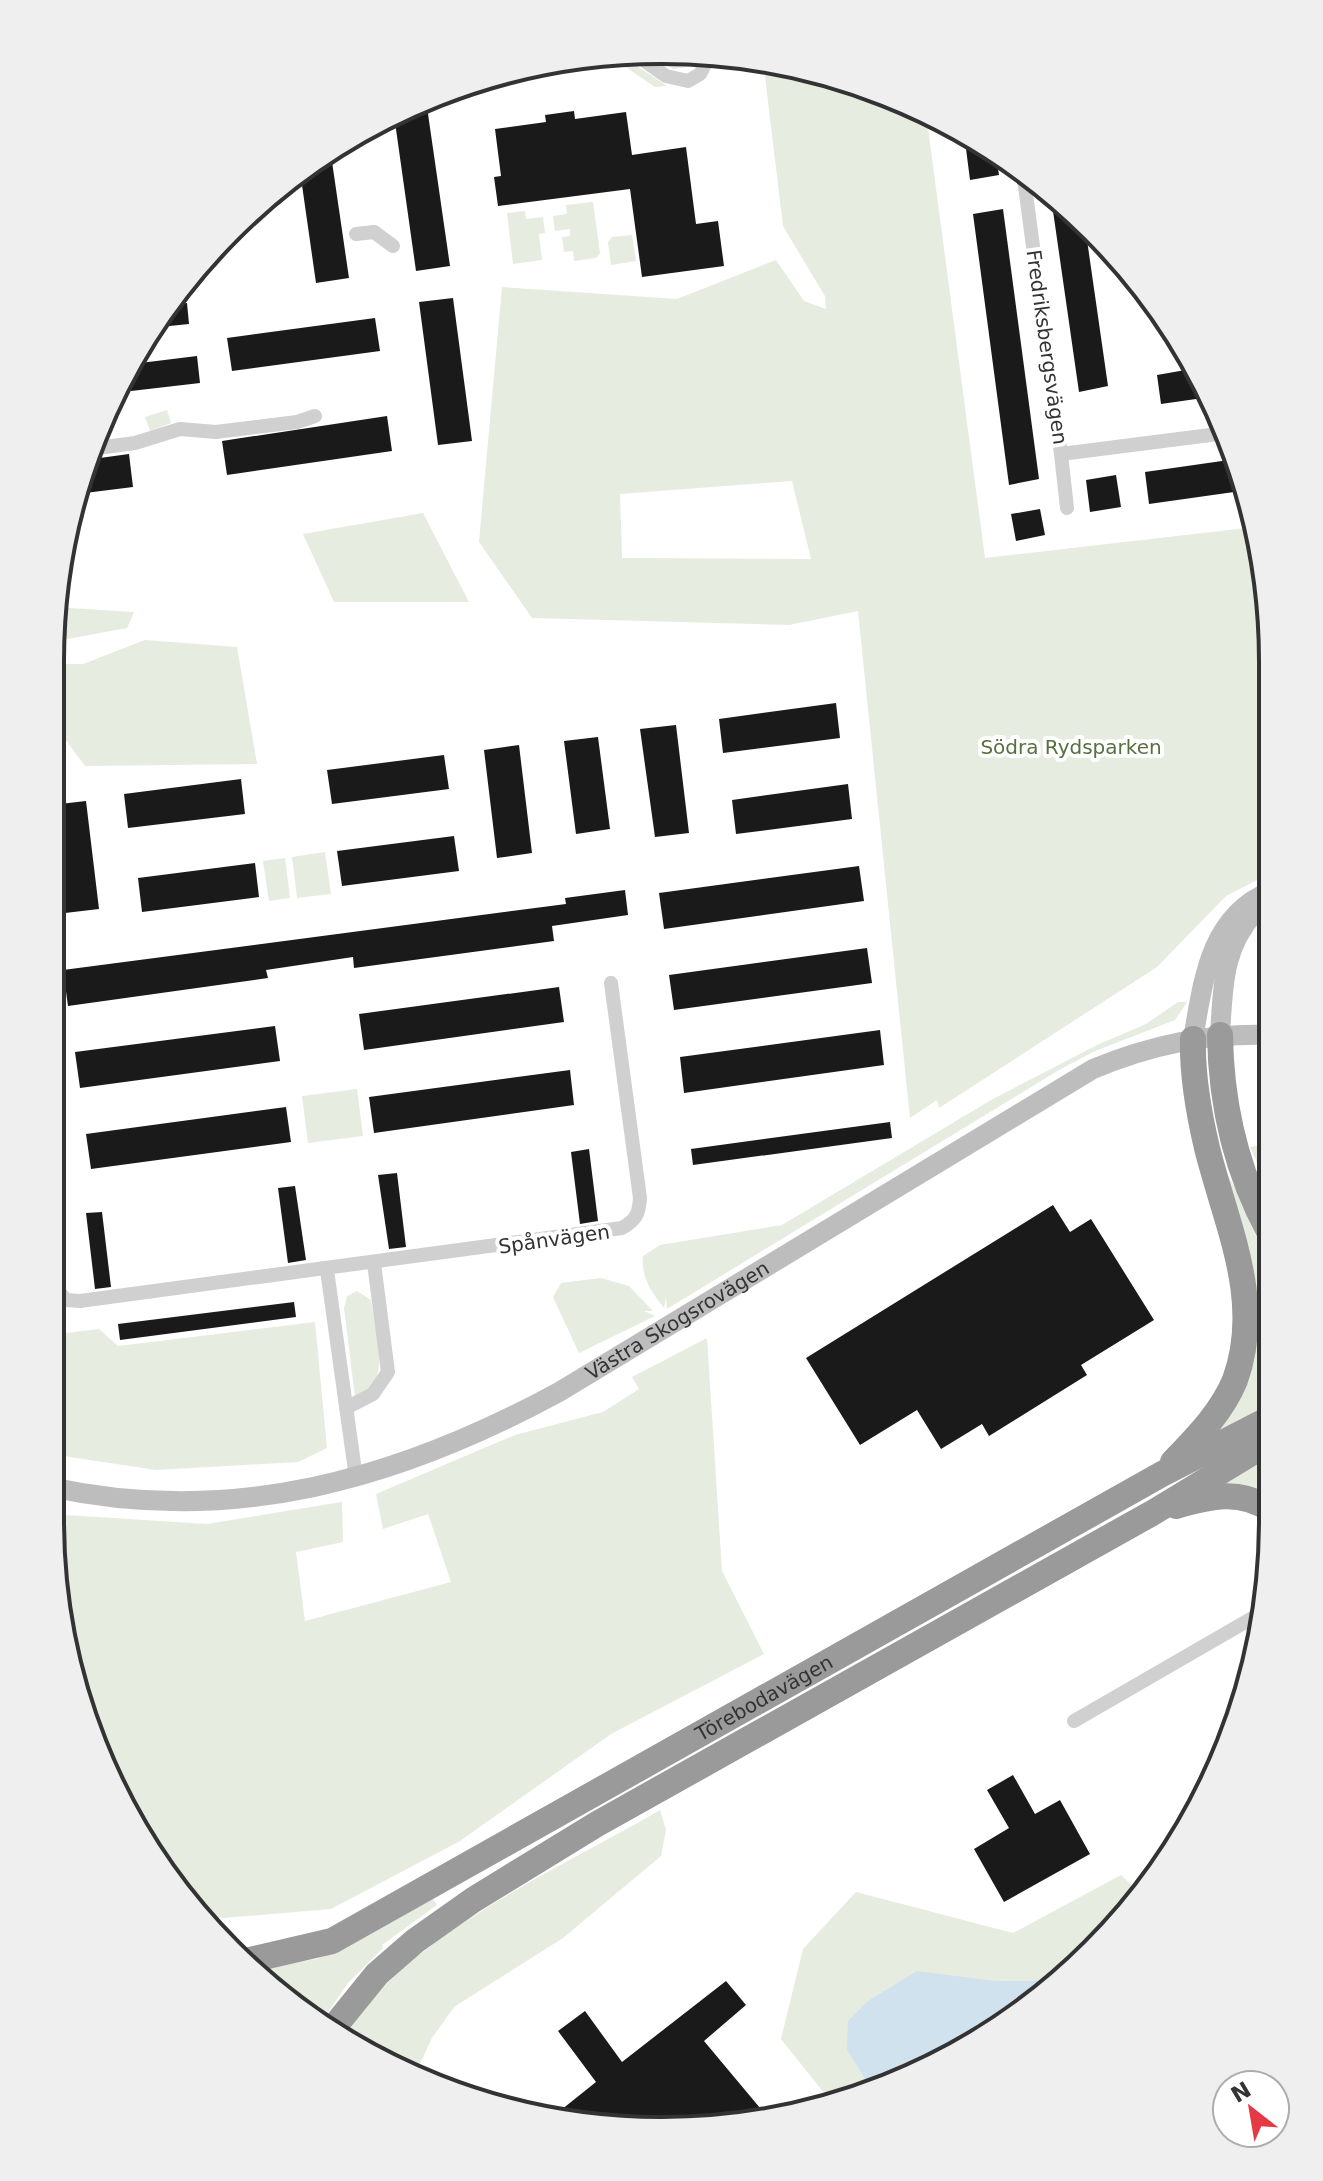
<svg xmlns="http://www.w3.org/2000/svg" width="1323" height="2181" viewBox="0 0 1323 2181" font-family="'DejaVu Sans',sans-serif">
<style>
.green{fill:#e6ecdf;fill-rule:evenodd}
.water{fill:#cfe2ee}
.building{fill:#1a1a1a}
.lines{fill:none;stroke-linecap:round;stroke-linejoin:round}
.street{stroke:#d0d0d0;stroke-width:14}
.secondary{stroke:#bdbdbd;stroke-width:20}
.highway{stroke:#9a9a9a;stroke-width:26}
.labels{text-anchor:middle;stroke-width:8;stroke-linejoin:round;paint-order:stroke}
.street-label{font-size:20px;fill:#333;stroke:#fff}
.park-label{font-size:20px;fill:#56703f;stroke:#fff}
.rim{fill:none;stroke:#333;stroke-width:4}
</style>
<rect width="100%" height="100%" fill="#fff"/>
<path class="green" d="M 662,50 L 698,54 L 688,67 L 673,69 L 643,52 Z
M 619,54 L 667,86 L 655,87 L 608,55 Z
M 763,60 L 781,62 L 896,97 L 926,113 L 985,558 L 1255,527 L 1268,582 L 1269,874 L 1226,896 L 1157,967 L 939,1108 L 937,1100 L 910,1118 L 858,611 L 789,625 L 532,618 L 479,542 L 502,287 L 677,299 L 776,260 L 804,301 L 826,309 L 825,296 L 783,226 ZM 792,481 L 811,559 L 622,558 L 620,494 Z
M 593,202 L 600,253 L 596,258 L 574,261 L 573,251 L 564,252 L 562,237 L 570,236 L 570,229 L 555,231 L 553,216 L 567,214 L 566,205 Z
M 525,211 L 526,219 L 543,217 L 545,233 L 539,234 L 542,260 L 513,264 L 507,213 Z
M 632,235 L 636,261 L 611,265 L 608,242 L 612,237 Z
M 167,410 L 171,423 L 150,431 L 145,417 Z
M 423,513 L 469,602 L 334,602 L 303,534 Z
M 54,607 L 134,612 L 127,628 L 51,642 Z
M 145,640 L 237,647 L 257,764 L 85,766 L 51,720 L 51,664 L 83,664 Z
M 325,852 L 331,894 L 297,898 L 292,857 Z
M 285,858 L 290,898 L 269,901 L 263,861 Z
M 1178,1002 L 1187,1002 L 1175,1020 L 1095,1051 L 1059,1070 L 667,1309 L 666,1297 L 664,1308 C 651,1291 641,1278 643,1256 L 660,1245 L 782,1225 L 991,1100 L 1097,1045 L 1146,1024 Z
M 357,1089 L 363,1136 L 308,1143 L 302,1096 Z
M 1270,1143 L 1270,1190 L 1250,1147 Z
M 1225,1170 L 1270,1252 L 1271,1404 L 1222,1432 L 1218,1428 L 1245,1373 Z
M 601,1278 L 629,1286 L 653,1311 L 644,1311 L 655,1316 L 579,1353 L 553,1297 L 561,1283 Z
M 357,1291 L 371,1300 C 375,1331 395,1383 355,1397 L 344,1308 L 347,1296 Z
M 315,1322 L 327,1448 L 298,1462 L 156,1470 L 50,1454 L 50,1335 L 99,1329 L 118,1346 Z
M 707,1338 L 722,1571 L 764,1654 L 611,1734 L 460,1841 L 331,1909 L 223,1918 L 199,1913 L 176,1891 L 82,1716 L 50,1514 L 207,1524 L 342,1502 L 343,1542 L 296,1552 L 305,1621 L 451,1582 L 428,1514 L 383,1529 L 376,1494 L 515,1435 L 603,1412 L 639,1389 L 632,1377 Z
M 1271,1453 L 1271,1499 L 1221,1485 Z
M 660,1810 L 666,1830 L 661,1856 L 563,1938 L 454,2007 L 432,2038 L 415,2074 L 343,2038 C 398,1940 564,1866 660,1810 Z
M 1121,1875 L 1139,1892 L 1057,1980 L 994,1981 L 866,2080 L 889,2082 L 858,2099 L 832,2103 L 781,2039 L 803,1949 L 856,1892 L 1013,1933 Z
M 433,1899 L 437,1905 L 382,1945 L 383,1948 L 347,1984 L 319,2026 L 260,1970 L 261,1967 L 317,1959 Z"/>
<path class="water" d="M 917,1971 L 994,1981 L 1057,1980 L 1033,2005 L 889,2082 L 866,2080 L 847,2050 L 848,2021 L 868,2001 Z"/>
<path class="building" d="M 427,107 L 450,266 L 416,271 L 394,115 Z
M 574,111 L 575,119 L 626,112 L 632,155 L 686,147 L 696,224 L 718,221 L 724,266 L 642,277 L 630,189 L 498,206 L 494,177 L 501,176 L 495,129 L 546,122 L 545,115 Z
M 964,133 L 995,150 L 999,175 L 970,180 Z
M 330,148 L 349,278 L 316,283 L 300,171 Z
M 1051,197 L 1085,226 L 1108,386 L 1079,392 Z
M 1003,209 L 1039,479 L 1009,485 L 973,214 Z
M 453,298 L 472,441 L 438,445 L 419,302 Z
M 187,303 L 189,324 L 150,328 L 167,305 Z
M 375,318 L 380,351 L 232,371 L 227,338 Z
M 197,356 L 200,383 L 131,391 L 129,371 L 132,364 Z
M 1197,368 L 1210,397 L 1161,404 L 1157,375 Z
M 387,416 L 392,451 L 227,475 L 222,441 Z
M 129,454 L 133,487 L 77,494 L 85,460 Z
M 1229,460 L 1234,492 L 1149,504 L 1145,472 Z
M 1116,475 L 1121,507 L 1090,512 L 1086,480 Z
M 1040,509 L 1045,535 L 1016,541 L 1011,514 Z
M 836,703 L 840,738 L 723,753 L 719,719 Z
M 676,725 L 689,833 L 655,837 L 640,729 Z
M 598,737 L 610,829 L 576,834 L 564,741 Z
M 519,745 L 532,853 L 497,858 L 484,750 Z
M 444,755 L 449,789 L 332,804 L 327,770 Z
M 241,779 L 245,814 L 128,828 L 124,794 Z
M 848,784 L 852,819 L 736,834 L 732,800 Z
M 86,801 L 99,909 L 65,913 L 51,805 Z
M 454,836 L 459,871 L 342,886 L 337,851 Z
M 255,863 L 259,897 L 142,912 L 138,878 Z
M 859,866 L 864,901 L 664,929 L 659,893 Z
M 625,890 L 628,915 L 552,926 L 554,941 L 354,968 L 353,957 L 266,970 L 268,978 L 68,1006 L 63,970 L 566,904 L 565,898 Z
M 867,948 L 872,983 L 674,1010 L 669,975 Z
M 559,987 L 564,1022 L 364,1050 L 359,1014 Z
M 275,1026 L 280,1061 L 80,1088 L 75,1052 Z
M 880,1030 L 884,1065 L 684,1093 L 680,1057 Z
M 570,1070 L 574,1105 L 374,1133 L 369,1097 Z
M 286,1107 L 291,1142 L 91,1169 L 86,1134 Z
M 890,1122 L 892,1138 L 693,1165 L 691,1149 Z
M 589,1149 L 598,1221 L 580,1224 L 571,1152 Z
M 397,1173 L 406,1247 L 389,1249 L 378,1175 Z
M 295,1186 L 306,1260 L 288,1263 L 278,1188 Z
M 1053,1205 L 1070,1232 L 1091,1219 L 1154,1320 L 1081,1365 L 1087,1375 L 989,1436 L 982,1424 L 941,1449 L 917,1410 L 860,1445 L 806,1358 Z
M 102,1212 L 111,1287 L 95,1289 L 86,1213 Z
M 294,1302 L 296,1317 L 120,1340 L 118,1324 Z
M 1013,1775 L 1035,1814 L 1060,1800 L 1090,1854 L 1004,1902 L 974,1849 L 1009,1828 L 987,1790 Z
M 726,1981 L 746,2005 L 704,2041 L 765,2114 L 661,2131 L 556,2114 L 596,2082 L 558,2031 L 585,2011 L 622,2062 Z"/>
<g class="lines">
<path class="street" d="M 633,53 L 666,76 L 688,81 L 700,74 L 710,55
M 1023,172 L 1061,454 L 1226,433
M 356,234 L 374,232 L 393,246
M 90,449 L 135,443 L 180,429 L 216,432 L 297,422 L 315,416
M 1061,454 L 1067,508
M 327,1270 L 356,1478
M 50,1281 L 66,1300 L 80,1301 L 622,1228 C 636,1220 639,1214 640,1198 L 611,983
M 346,1408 L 373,1394 L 388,1372 L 374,1263
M 1074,1721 L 1261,1613"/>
<g class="secondary">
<path d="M 1220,1035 C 1223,988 1222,948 1255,912"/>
<path d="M 1193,1039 C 1203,983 1209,917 1269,892"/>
<path id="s1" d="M 50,1487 C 233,1527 399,1479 559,1392 L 1093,1069 C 1151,1045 1207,1033 1270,1035"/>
</g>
<g class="highway">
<path d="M 1220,1035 C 1221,1106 1236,1171 1270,1233"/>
<path d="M 1173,1462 C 1196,1438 1222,1412 1235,1380 C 1264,1300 1226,1225 1207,1148 C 1199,1114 1192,1074 1193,1039"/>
<path d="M 1176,1506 C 1211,1496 1240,1489 1271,1510"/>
<path id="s2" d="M 250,1960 L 332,1941 L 1162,1474 L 1271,1418"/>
<path d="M 330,2032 L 377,1974 L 415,1941 L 473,1900 L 597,1824 L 1154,1512 L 1271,1441"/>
</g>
</g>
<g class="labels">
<g class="street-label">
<text transform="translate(1047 347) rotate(82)" y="7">Fredriksbergsvägen</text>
<text transform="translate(554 1239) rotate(-8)" y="7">Spånvägen</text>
<text dy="7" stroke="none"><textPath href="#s1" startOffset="668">Västra Skogsrovägen</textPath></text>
<text dy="7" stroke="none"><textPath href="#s2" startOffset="580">Törebodavägen</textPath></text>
</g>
<g class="park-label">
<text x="1071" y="754">Södra Rydsparken</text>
</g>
</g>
<path d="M0 0H1323V2181H0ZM661 64H662A597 597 0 0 1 1259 661V1520A597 597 0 0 1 662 2117H661A597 597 0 0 1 64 1520V661A597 597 0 0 1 661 64Z" fill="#efefef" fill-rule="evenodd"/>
<path class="rim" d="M661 64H662A597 597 0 0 1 1259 661V1520A597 597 0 0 1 662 2117H661A597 597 0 0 1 64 1520V661A597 597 0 0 1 661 64Z"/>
<g transform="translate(1251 2109) rotate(329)"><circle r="38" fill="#ffffff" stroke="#adadad" stroke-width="2"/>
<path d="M0-6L14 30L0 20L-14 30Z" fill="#e63946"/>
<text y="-12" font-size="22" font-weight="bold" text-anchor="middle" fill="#333333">N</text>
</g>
</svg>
